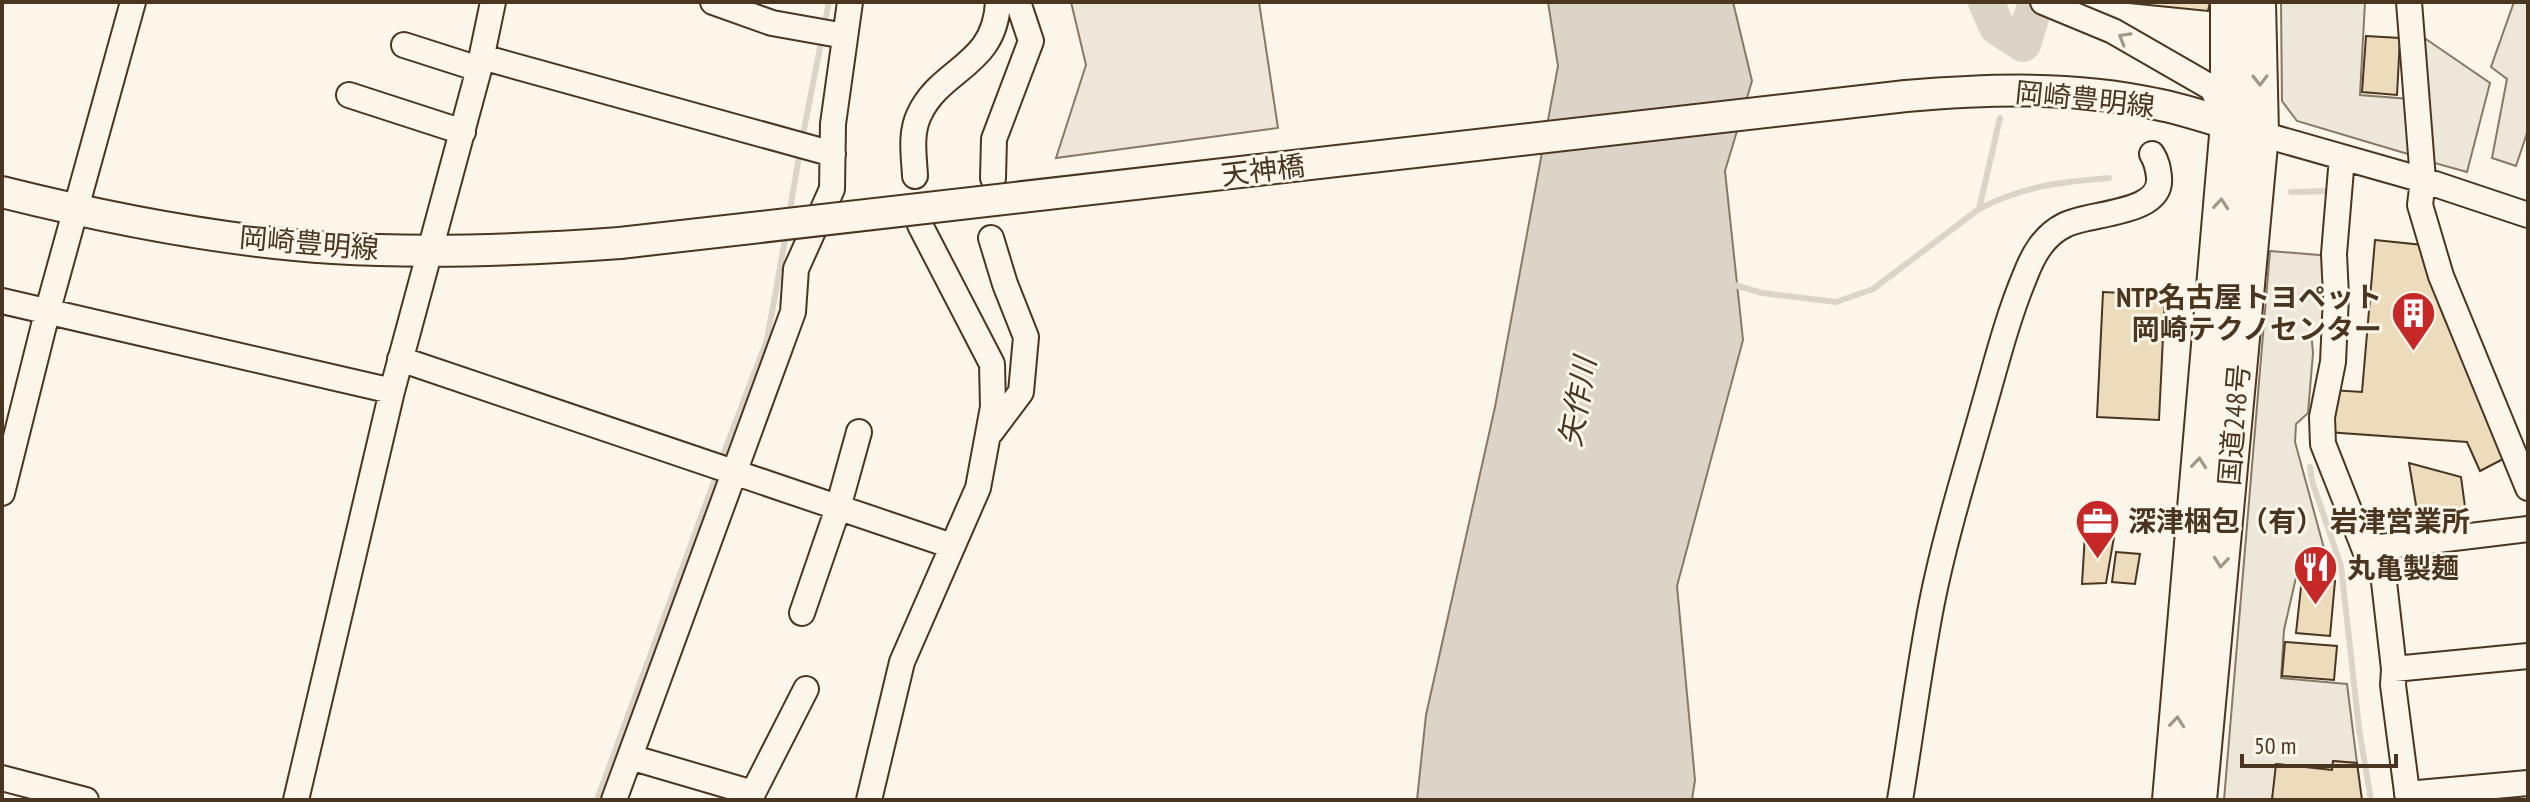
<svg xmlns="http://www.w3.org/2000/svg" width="2530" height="802" viewBox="0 0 2530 802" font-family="'PT Sans Narrow','Noto Sans JP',sans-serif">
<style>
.green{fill:#ede6d9;stroke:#887966;stroke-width:2}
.parking{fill:#ede7d9;stroke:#887966;stroke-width:2}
.water{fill:#dcd4c6;stroke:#887966;stroke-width:2}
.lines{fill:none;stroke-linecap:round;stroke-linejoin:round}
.stream{stroke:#dcd4c6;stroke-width:6}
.river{stroke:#dcd4c6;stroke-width:36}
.building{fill:#ecdcbc;stroke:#4a3520;stroke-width:2}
.minor-casing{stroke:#4a3520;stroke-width:28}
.major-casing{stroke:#4a3520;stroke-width:34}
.highway-casing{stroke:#4a3520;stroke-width:38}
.minor{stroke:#fbf6e9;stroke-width:24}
.major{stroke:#fbf6e9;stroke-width:30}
.highway{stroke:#fbf6e9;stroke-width:34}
.major-bridge-casing{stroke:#4a3520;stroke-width:34;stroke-linecap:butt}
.major-bridge{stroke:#fbf6e9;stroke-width:30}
.oneway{stroke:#a29684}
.labels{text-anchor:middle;stroke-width:6;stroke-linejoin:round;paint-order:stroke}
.street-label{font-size:28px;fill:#4a3520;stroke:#fbf6e9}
.poi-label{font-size:28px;font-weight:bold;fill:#4a3520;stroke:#fbf6e9;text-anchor:start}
.water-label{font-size:30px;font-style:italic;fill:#4a3520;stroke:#fbf6e9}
</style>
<rect width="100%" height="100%" fill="#fbf6e9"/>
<path class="green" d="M 1071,2 L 1259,2 L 1278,128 L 1056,158 L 1086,65 Z
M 2514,2 L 2528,2 L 2528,130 L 2516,166 L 2492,158 L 2507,79 L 2491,67 Z"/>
<path class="parking" d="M 2281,2 L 2365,2 L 2360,95 L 2410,99 L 2418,157 L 2297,121 L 2282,101 Z
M 2420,35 L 2490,83 L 2467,172 L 2431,162 Z
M 2270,251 L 2331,256 L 2332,332 L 2311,331 L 2313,353 L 2308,413 L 2296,424 L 2295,442 L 2331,574 L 2297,573 L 2284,630 L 2281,678 L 2347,684 L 2357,763 L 2333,761 L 2332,770 L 2277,764 L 2272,800 L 2224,800 Z"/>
<path class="water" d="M 1548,2 L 1733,2 L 1752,81 L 1725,171 L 1743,340 L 1677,586 L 1695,780 L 1692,800 L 1417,800 L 1426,715 L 1495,407 L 1558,66 Z"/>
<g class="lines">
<path class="stream" d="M 824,26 L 829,2
M 2017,57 L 2023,44
M 802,140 L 822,37
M 2291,192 L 2332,191
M 1979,209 C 2023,186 2060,182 2109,178
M 789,215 L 800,151
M 1731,284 L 1762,293 L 1836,302 L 1873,289 L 1979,209 L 2000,118
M 721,460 L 767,340 L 786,234
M 2310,467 L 2312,481 L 2341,566 L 2359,729 L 2371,800
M 597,800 L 718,471"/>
<path class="river" d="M 1986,2 L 1997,27 L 2023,44 L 2036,2"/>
</g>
<path class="building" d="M 2119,2 L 2210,2 L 2208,11 Z
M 2366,36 L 2400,38 L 2397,95 L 2362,92 Z
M 2375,240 L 2423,245 L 2443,315 L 2507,457 L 2480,471 L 2467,442 L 2327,432 L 2331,390 L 2362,392 Z
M 2103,292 L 2165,295 L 2159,420 L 2097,417 Z
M 2409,463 L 2461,477 L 2468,529 L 2421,535 Z
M 2085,534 L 2114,537 L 2106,583 L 2082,584 Z
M 2116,552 L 2140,554 L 2135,584 L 2112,582 Z
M 2302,578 L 2335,581 L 2330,636 L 2296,633 Z
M 2285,642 L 2337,646 L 2334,680 L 2282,676 Z
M 2333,761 L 2357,763 L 2362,800 L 2272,800 L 2276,764 L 2332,770 Z"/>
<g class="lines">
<defs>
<path id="minor" d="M 713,2 L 772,23 L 845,36
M 2043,2 L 2113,31 L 2212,88 L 2224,114
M 2409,2 L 2423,180 L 2420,205 L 2441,276 L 2528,488
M 404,45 L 479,69
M 482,57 L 833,154
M 349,95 L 463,132
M 2261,134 L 2423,180 L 2528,215
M 2342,157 L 2334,254 L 2336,296 L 2333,362 L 2322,417 L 2323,444 L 2370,563 L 2383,569
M 915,176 C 914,156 910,134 919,115 C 941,67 995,67 998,2
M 993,178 L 994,139 L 1031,41 L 1018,2
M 991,238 L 1005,284 L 1026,337 L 1021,392 L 991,432
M 2,301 L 392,391
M 400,359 L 952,546
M 2,493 L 47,313 L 133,2
M 802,613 L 838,508 L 859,432
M 2394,669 L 2528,656
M 630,757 L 753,793 L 806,689
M 2,778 L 86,800
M 2407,794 L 2528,783
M 296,800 L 392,391 L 479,69 L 493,2
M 614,800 L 793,312 L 796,269 L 832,189 L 833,124 L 850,2
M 869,800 L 902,662 L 978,488 L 993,407 L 992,364 L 920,225
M 1900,800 C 1911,734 1919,668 1932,602 C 1945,537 1965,473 1983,409 C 1996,364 2007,319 2025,276 C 2033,255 2044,235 2065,225 C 2090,212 2163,215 2159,177 C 2158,168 2157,162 2152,154
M 2408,800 L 2393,685 L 2394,669 L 2380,547 L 2528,529"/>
<path id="major" d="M 1906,96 C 1990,89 2073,86 2156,104 C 2188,110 2220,122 2251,131
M 2,192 C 110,219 222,241 333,248 C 429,254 524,250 620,243"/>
<path id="highway" d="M 2170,800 L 2228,124 L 2228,2
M 2199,800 L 2261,134 L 2258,2"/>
</defs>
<use href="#minor" class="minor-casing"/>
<use href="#major" class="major-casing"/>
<use href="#highway" class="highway-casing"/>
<use href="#minor" class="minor"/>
<use href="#major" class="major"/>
<use href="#highway" class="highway"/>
<defs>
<path id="major-bridge" d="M 620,243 L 1906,96"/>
</defs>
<use href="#major-bridge" class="major-bridge-casing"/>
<use href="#major-bridge" class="major-bridge"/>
</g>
<defs><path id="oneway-chevron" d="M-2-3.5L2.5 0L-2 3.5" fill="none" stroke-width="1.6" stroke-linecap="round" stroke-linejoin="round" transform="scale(2)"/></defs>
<g class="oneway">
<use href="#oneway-chevron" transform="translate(2124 38) rotate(-150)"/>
<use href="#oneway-chevron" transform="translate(2260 80) rotate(89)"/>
<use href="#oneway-chevron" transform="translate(2221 204) rotate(-85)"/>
<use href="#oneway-chevron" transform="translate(2199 463) rotate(-85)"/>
<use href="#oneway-chevron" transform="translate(2221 562) rotate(95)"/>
<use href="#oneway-chevron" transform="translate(2177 722) rotate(-85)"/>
</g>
<defs>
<symbol id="building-pin" viewBox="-11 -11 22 30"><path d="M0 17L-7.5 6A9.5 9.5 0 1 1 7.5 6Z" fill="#c62828" stroke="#fbf6e9"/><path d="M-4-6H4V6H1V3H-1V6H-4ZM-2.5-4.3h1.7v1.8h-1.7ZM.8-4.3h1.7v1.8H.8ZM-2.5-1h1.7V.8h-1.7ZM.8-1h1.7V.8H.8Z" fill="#fff"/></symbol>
<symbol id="office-pin" viewBox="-11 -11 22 30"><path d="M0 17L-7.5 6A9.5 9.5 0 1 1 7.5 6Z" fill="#c62828" stroke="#fbf6e9"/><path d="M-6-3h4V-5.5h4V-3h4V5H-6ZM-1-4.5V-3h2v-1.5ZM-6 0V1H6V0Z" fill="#fff"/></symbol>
<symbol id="restaurant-pin" viewBox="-11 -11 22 30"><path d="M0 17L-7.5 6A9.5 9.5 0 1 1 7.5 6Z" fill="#c62828" stroke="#fbf6e9"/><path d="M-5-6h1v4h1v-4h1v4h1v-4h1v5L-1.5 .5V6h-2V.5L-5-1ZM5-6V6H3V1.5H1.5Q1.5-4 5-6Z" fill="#fff"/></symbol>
</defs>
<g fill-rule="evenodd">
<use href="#building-pin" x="2388" y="288" width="51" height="69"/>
<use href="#office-pin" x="2072" y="496" width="51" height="69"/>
<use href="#restaurant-pin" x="2290" y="542" width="51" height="69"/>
</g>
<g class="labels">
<g class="street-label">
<text transform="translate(2085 99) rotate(6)" y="10">岡崎豊明線</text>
<text transform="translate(1263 170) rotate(-7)" y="10">天神橋</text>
<text transform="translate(309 243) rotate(5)" y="10">岡崎豊明線</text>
<text transform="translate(2234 425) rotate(-85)" y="10">国道248号</text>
</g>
<g class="poi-label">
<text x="2382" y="307" text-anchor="end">NTP名古屋トヨペット<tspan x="2382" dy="32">岡崎テクノセンター</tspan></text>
<text x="2128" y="531">深津梱包（有） 岩津営業所</text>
<text x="2347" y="578">丸亀製麺</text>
</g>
<g class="water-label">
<text transform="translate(1578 402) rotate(-80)" y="10">矢作川</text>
</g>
</g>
<rect width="2530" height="802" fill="none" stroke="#4a3520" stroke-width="8"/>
<path d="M2242 754v12h154v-12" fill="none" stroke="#4a3520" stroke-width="4"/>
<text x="2254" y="754" font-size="24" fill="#4a3520" stroke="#fbf6e9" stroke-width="6" paint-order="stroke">50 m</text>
</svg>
